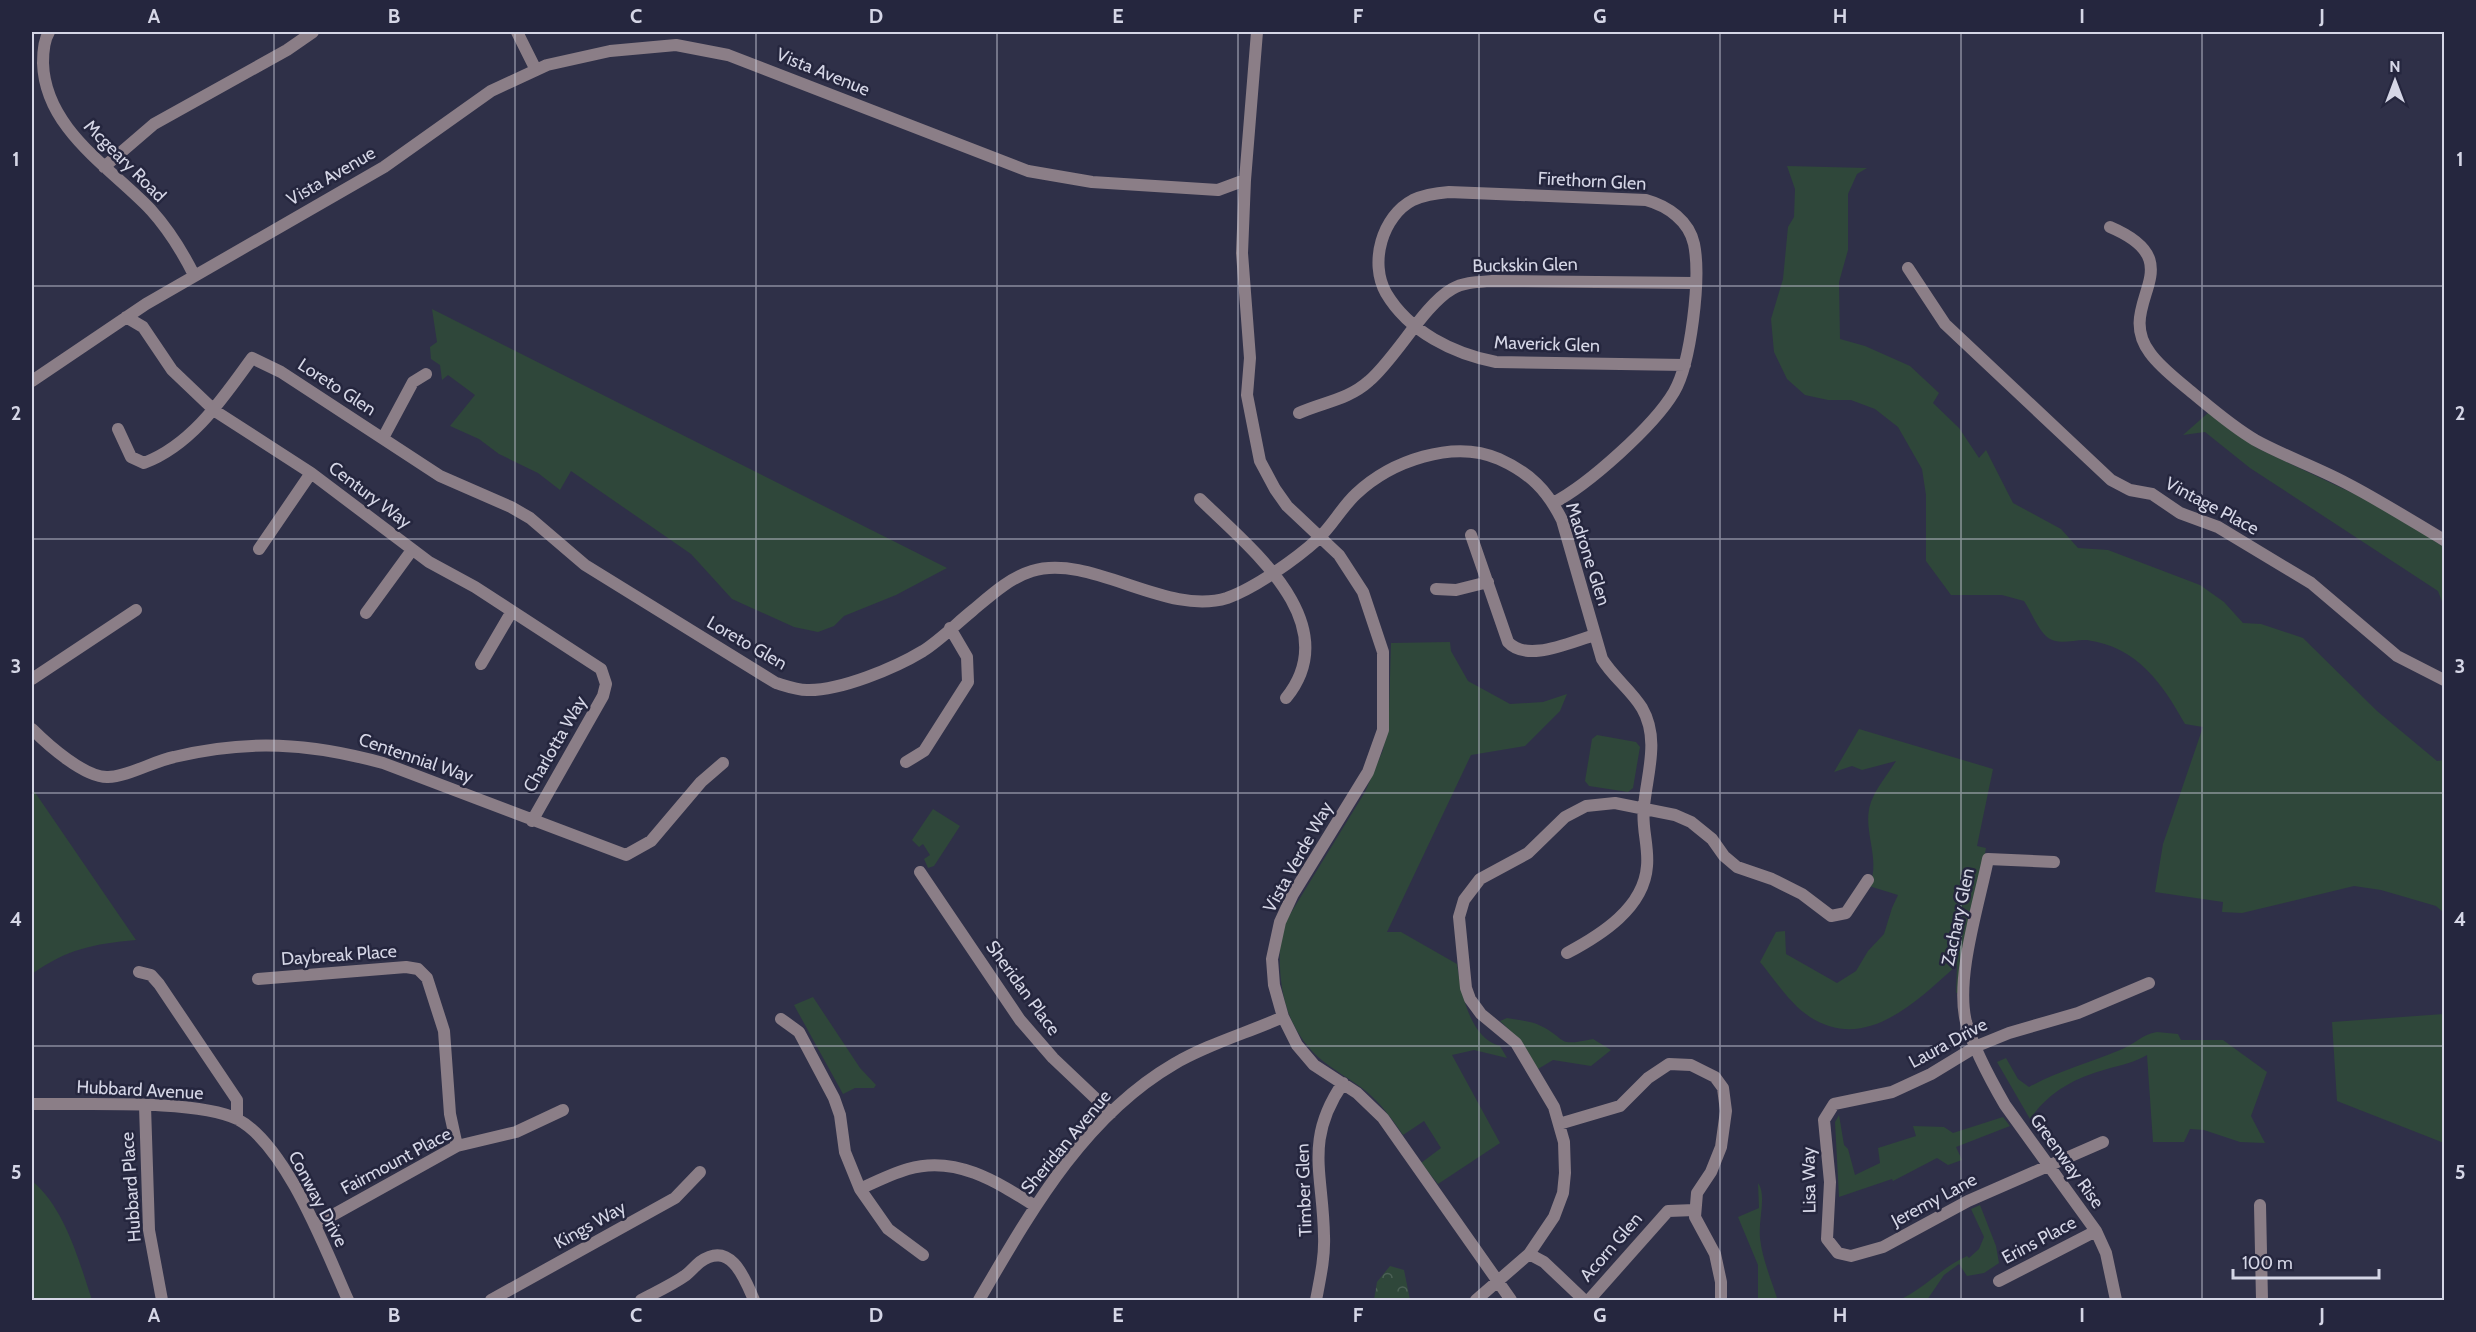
<svg xmlns="http://www.w3.org/2000/svg" width="2476" height="1332" viewBox="0 0 2476 1332" font-family="Cabin,sans-serif">
<style>
.grass{fill:#2f473a}
.park{fill:url(#park-crowns)}
.lines{fill:none;stroke-linecap:round;stroke-linejoin:round}
.minor{stroke:#8b7e87;stroke-width:12}
.grid{fill:none;stroke:#d5d6e6;stroke-width:1.5;stroke-opacity:0.55}
.labels{text-anchor:middle;stroke-width:5;stroke-linejoin:round;paint-order:stroke}
.street-label{font-size:18px;fill:#d5d6e6;stroke:#25263e}
.neatline{fill:none;stroke:#d5d6e6;stroke-width:2}
.grid-label{font-size:20px;text-anchor:middle;font-weight:bold;fill:#d5d6e6}
</style>
<defs>
<pattern id="park-crowns" width="20" height="18" patternUnits="userSpaceOnUse" patternTransform="scale(1.5)"><rect width="20" height="18" fill="#2f473a"/><path d="M2 6a3 3 0 1 1 6 0M12 15a3 3 0 1 1 6 0" fill="none" stroke="#4c6156"/></pattern>
</defs>
<rect width="100%" height="100%" fill="#2f3048"/>
<path class="grass" d="M 1787,166 L 1867,168 L 1857,174 L 1848,194 L 1848,250 L 1839,282 L 1840,339 L 1865,346 L 1910,366 L 1939,393 L 1933,403 L 1959,428 L 1979,458 L 1986,450 L 2013,503 L 2061,529 L 2078,548 L 2108,550 L 2200,585 L 2224,602 L 2243,623 L 2261,624 L 2303,638 L 2377,711 L 2437,761 L 2444,760 L 2444,913 L 2436,906 L 2381,890 L 2354,886 L 2242,913 L 2222,912 L 2223,902 L 2155,892 L 2163,844 L 2203,727 L 2185,724 C 2162,683 2137,647 2087,640 C 2076,639 2060,645 2050,639 C 2039,633 2031,611 2024,601 L 2002,595 L 1951,595 L 1926,561 L 1926,495 L 1922,469 L 1898,427 L 1875,409 L 1851,400 L 1828,400 L 1805,395 L 1787,379 L 1774,352 L 1771,319 L 1783,279 L 1788,227 L 1794,217 L 1795,189 Z
M 432,309 L 947,568 L 896,595 L 844,616 L 834,626 L 818,632 L 794,627 L 732,599 L 691,554 L 571,471 L 560,490 L 538,473 L 499,454 L 479,439 L 450,426 L 475,395 L 448,375 L 442,380 L 440,365 L 431,359 L 430,347 L 437,342 Z
M 2208,413 L 2257,448 L 2380,506 L 2444,547 L 2444,607 L 2438,591 L 2250,468 L 2205,432 L 2183,435 Z
M 1450,642 L 1451,651 L 1468,681 L 1510,704 L 1543,702 L 1567,694 L 1560,711 L 1525,746 L 1471,755 L 1387,932 L 1401,932 L 1457,964 C 1461,991 1469,1038 1500,1046 L 1507,1058 L 1474,1050 L 1452,1055 L 1500,1143 L 1438,1184 L 1421,1163 L 1441,1148 L 1424,1121 L 1403,1135 C 1392,1119 1382,1105 1367,1092 C 1352,1080 1333,1070 1318,1057 C 1281,1022 1277,978 1281,929 L 1365,792 L 1383,750 L 1389,712 L 1391,643 Z
M 1859,729 L 1993,769 L 1977,846 L 1986,848 L 1959,992 L 1956,993 L 1957,965 C 1917,1001 1866,1053 1810,1017 C 1790,1004 1775,980 1760,962 L 1776,932 L 1785,931 L 1786,954 L 1837,983 L 1856,971 L 1868,951 L 1884,934 L 1892,908 L 1898,895 L 1869,886 C 1882,859 1861,830 1871,802 C 1876,788 1888,774 1896,761 L 1862,770 L 1852,766 L 1834,772 Z
M 1597,735 L 1636,742 L 1640,747 L 1633,788 L 1628,792 L 1589,786 L 1585,781 L 1592,739 Z
M 32,788 L 136,940 C 93,944 67,949 32,974 Z
M 933,809 L 960,826 L 934,866 L 928,868 L 924,859 L 930,855 L 923,844 L 919,847 L 912,840 Z
M 813,997 L 860,1068 L 876,1085 L 874,1088 L 855,1088 L 843,1094 L 794,1005 Z
M 2444,1014 L 2444,1143 L 2337,1101 L 2332,1022 Z
M 1507,1018 C 1517,1020 1532,1021 1541,1026 C 1569,1040 1555,1047 1593,1039 L 1611,1050 L 1591,1066 L 1553,1060 L 1538,1069 L 1520,1040 L 1500,1021 Z
M 2157,1032 L 2178,1034 L 2181,1040 L 2223,1040 L 2267,1072 L 2251,1116 L 2265,1143 L 2240,1142 L 2204,1130 L 2190,1129 L 2184,1142 L 2153,1142 L 2147,1055 C 2133,1063 2121,1065 2107,1069 C 2074,1078 2049,1092 2030,1119 L 1997,1062 L 2006,1058 L 2018,1079 L 2029,1087 C 2058,1071 2089,1063 2120,1050 C 2134,1045 2142,1034 2157,1032 Z
M 1839,1115 L 1844,1145 L 1848,1149 L 1855,1175 L 1880,1163 L 1878,1148 L 1916,1136 L 1913,1126 L 1944,1127 L 1953,1133 L 2003,1117 L 2010,1126 L 1956,1147 L 1962,1160 L 1948,1165 L 1937,1158 L 1893,1181 L 1892,1179 L 1839,1197 L 1835,1122 Z
M 32,1181 C 65,1208 79,1261 92,1300 L 32,1300 Z
M 1758,1183 C 1767,1195 1758,1220 1760,1238 C 1762,1258 1771,1279 1777,1298 L 1787,1300 L 1758,1300 L 1758,1265 L 1738,1217 L 1759,1208 Z
M 1980,1205 L 1996,1246 L 1999,1263 L 1984,1273 L 1967,1276 L 1959,1264 L 1944,1275 L 1927,1300 L 1899,1300 C 1924,1289 1942,1267 1967,1256 L 1969,1258 L 1979,1249 L 1984,1237 L 1971,1209 Z"/>
<path class="park" d="M 1390,1266 L 1404,1270 L 1410,1300 L 1374,1300 L 1377,1282 Z"/>
<g class="lines">
<path class="minor" d="M 49,32 C 44,40 43,53 43,63 C 45,129 110,167 151,210 C 169,230 182,251 194,275
M 517,32 L 536,70
M 104,167 L 154,124 L 287,50 L 313,32
M 1245,180 L 1242,253 L 1250,358 L 1247,395 L 1260,461 L 1275,489 L 1287,506 L 1339,555 L 1363,592 L 1383,652 L 1383,730 L 1368,772 L 1293,894 L 1280,922 L 1272,959 L 1274,985 L 1283,1017 L 1297,1045 L 1314,1065 L 1357,1093 L 1383,1118 L 1511,1300
M 2110,227 C 2197,264 2112,303 2150,353 C 2160,367 2176,379 2189,390 C 2211,408 2231,426 2255,440 C 2284,456 2316,467 2346,483 C 2379,500 2412,521 2444,540
M 1908,268 L 1945,324 L 2111,480 L 2130,490 L 2152,494 L 2180,513 L 2218,527 L 2311,583 L 2397,656 L 2444,680
M 126,317 L 143,327 L 172,370 L 215,411 L 311,473 L 429,562 L 475,587 L 601,669 L 606,684 L 603,696 L 532,821
M 32,381 L 146,304 L 384,167 L 491,91 L 547,65 L 610,51 L 676,45 L 728,55 L 1028,171 L 1092,182 L 1218,190 L 1245,180 L 1257,32
M 1299,413 C 1323,402 1348,400 1369,381 C 1396,358 1424,305 1452,289 C 1464,282 1479,282 1492,281 L 1694,283
M 118,429 L 131,457 L 144,463 C 192,445 223,398 252,358 L 281,372 L 440,476 L 511,507 L 530,518 L 585,565 L 776,683 C 786,686 797,690 807,690 C 840,691 895,668 923,651 C 940,640 956,624 972,611 C 990,596 1009,578 1032,571 C 1091,553 1166,617 1227,598 C 1255,588 1296,559 1318,539 C 1332,526 1342,507 1356,494 C 1391,461 1453,439 1499,459 C 1530,473 1547,490 1562,520 L 1602,659 C 1613,677 1631,690 1642,708 C 1660,739 1647,774 1644,806 C 1641,826 1649,846 1647,866 C 1644,908 1601,935 1567,953
M 383,438 L 413,382 L 426,374
M 1200,499 C 1249,547 1347,623 1286,698
M 1553,503 C 1588,485 1654,426 1674,392 C 1691,363 1701,278 1694,244 C 1689,221 1668,206 1646,200 L 1449,192 C 1437,193 1424,195 1413,200 C 1382,216 1369,263 1386,293 C 1409,332 1454,354 1496,362 L 1685,365
M 1471,535 L 1508,642 C 1527,663 1570,642 1595,635
M 259,549 L 311,473
M 1436,589 L 1456,590 L 1488,582
M 366,613 L 412,550
M 481,664 L 512,611
M 32,679 L 136,610
M 32,729 C 48,745 85,778 108,777 C 127,777 154,761 174,757 C 248,739 310,743 383,763 L 626,855 L 651,841 L 701,782 L 723,763
M 906,762 L 924,751 L 968,682 L 967,657 L 950,628
M 2054,862 L 1988,859 C 1979,904 1955,978 1966,1022 C 1974,1050 1990,1079 2005,1105 L 2096,1231 L 2106,1253 L 2116,1300
M 920,872 L 1020,1020 L 1053,1058 L 1111,1113
M 139,972 L 151,975 L 159,984 L 237,1100 L 237,1119
M 258,979 L 406,967 L 418,969 L 427,978 L 444,1031 L 450,1114 L 457,1146
M 781,1019 L 799,1032 L 834,1098 L 840,1115 L 845,1152 L 860,1189 L 888,1229 L 923,1255
M 32,1104 C 80,1105 198,1099 237,1119 C 286,1144 326,1251 348,1300
M 145,1106 L 149,1230 L 162,1300
M 1559,1124 L 1620,1106 L 1648,1078 L 1669,1064 L 1691,1065 L 1715,1077 L 1723,1088 L 1726,1111 L 1721,1147 L 1711,1172 L 1697,1193 L 1695,1217 L 1715,1254 L 1721,1282 L 1721,1300
M 2103,1142 L 1968,1201 L 1883,1247 L 1851,1256 L 1838,1253 L 1827,1239 L 1830,1182 L 1824,1120 L 1834,1104 L 1892,1092 L 1931,1074 L 1977,1046 L 2009,1033 L 2078,1013 L 2149,983
M 860,1189 C 875,1182 891,1174 908,1169 C 955,1155 996,1181 1035,1206
M 2260,1205 L 2262,1300
M 315,1225 L 457,1146 L 516,1132 L 563,1110
M 1529,1254 L 1544,1262 L 1584,1300
M 1999,1281 L 2096,1231
M 491,1300 L 675,1198 L 700,1172
M 641,1300 C 656,1292 672,1285 686,1275 C 691,1271 695,1266 700,1262 C 731,1240 745,1279 754,1300
M 979,1300 C 1030,1213 1083,1117 1174,1064 C 1208,1044 1247,1033 1283,1017
M 1316,1300 C 1320,1279 1325,1257 1324,1236 C 1323,1173 1304,1140 1343,1083
M 1476,1300 L 1529,1254 L 1554,1217 L 1563,1193 L 1565,1173 L 1564,1142 L 1554,1107 L 1516,1043 L 1481,1014 L 1470,999 L 1466,988 L 1459,917 L 1464,900 L 1480,879 L 1528,853 L 1565,817 L 1586,806 L 1615,803 L 1675,815 L 1691,822 L 1712,839 L 1724,856 L 1737,867 L 1772,879 L 1802,894 L 1831,916 L 1846,913 L 1868,880
M 1589,1300 L 1668,1211 L 1695,1210"/>
</g>
<path class="grid" d="M 274,32 L 274,1300M 515,32 L 515,1300M 756,32 L 756,1300M 997,32 L 997,1300M 1238,32 L 1238,1300M 1479,32 L 1479,1300M 1720,32 L 1720,1300M 1961,32 L 1961,1300M 2202,32 L 2202,1300M 32,286 L 2444,286M 32,539 L 2444,539M 32,793 L 2444,793M 32,1046 L 2444,1046"/>
<g class="labels">
<g class="street-label">
<text transform="translate(823 72) rotate(22)" y="6">Vista Avenue</text>
<text transform="translate(125 161) rotate(45)" y="6">Mcgeary Road</text>
<text transform="translate(331 176) rotate(-30)" y="6">Vista Avenue</text>
<text transform="translate(1592 181) rotate(3)" y="6">Firethorn Glen</text>
<text transform="translate(1525 265) rotate(-1)" y="6">Buckskin Glen</text>
<text transform="translate(1547 344) rotate(2)" y="6">Maverick Glen</text>
<text transform="translate(337 387) rotate(33)" y="6">Loreto Glen</text>
<text transform="translate(370 495) rotate(37)" y="6">Century Way</text>
<text transform="translate(2212 506) rotate(28)" y="6">Vintage Place</text>
<text transform="translate(1588 554) rotate(72)" y="6">Madrone Glen</text>
<text transform="translate(747 643) rotate(30)" y="6">Loreto Glen</text>
<text transform="translate(555 744) rotate(-60)" y="6">Charlotta Way</text>
<text transform="translate(416 758) rotate(19)" y="6">Centennial Way</text>
<text transform="translate(1298 857) rotate(-61)" y="6">Vista Verde Way</text>
<text transform="translate(1958 917) rotate(-78)" y="6">Zachary Glen</text>
<text transform="translate(339 955) rotate(-4)" y="6">Daybreak Place</text>
<text transform="translate(1023 988) rotate(54)" y="6">Sheridan Place</text>
<text transform="translate(1948 1043) rotate(-28)" y="6">Laura Drive</text>
<text transform="translate(140 1090) rotate(3)" y="6">Hubbard Avenue</text>
<text transform="translate(1066 1142) rotate(-50)" y="6">Sheridan Avenue</text>
<text transform="translate(396 1161) rotate(-28)" y="6">Fairmount Place</text>
<text transform="translate(2067 1161) rotate(54)" y="6">Greenway Rise</text>
<text transform="translate(1809 1180) rotate(-91)" y="6">Lisa Way</text>
<text transform="translate(131 1187) rotate(-94)" y="6">Hubbard Place</text>
<text transform="translate(1304 1190) rotate(-92)" y="6">Timber Glen</text>
<text transform="translate(318 1199) rotate(62)" y="6">Conway Drive</text>
<text transform="translate(1934 1200) rotate(-28)" y="6">Jeremy Lane</text>
<text transform="translate(590 1225) rotate(-29)" y="6">Kings Way</text>
<text transform="translate(2039 1240) rotate(-28)" y="6">Erins Place</text>
<text transform="translate(1611 1247) rotate(-49)" y="6">Acorn Glen</text>
</g>
</g>
<rect width="2476" height="1332" fill="none" stroke="#25263e" stroke-width="66"/>
<g transform="translate(2395 81)" stroke="#25263e" stroke-width="4.5" paint-order="stroke">
<path d="M0-4.5L10 22L0 15L-10 22Z" fill="#d5d6e6"/>
<text y="-9" font-size="16" font-weight="bold" text-anchor="middle" fill="#d5d6e6">N</text>
</g>
<path d="M2233 1269v9h146v-9" fill="none" stroke="#d5d6e6" stroke-width="3"/>
<text x="2242" y="1269" font-size="18" fill="#d5d6e6" stroke="#25263e" stroke-width="4.5" paint-order="stroke">100 m</text>
<rect x="33" y="33" width="2410" height="1266" class="neatline"/>
<g class="grid-label">
<text x="154" y="23">A</text>
<text x="394" y="23">B</text>
<text x="636" y="23">C</text>
<text x="876" y="23">D</text>
<text x="1118" y="23">E</text>
<text x="1358" y="23">F</text>
<text x="1600" y="23">G</text>
<text x="1840" y="23">H</text>
<text x="2082" y="23">I</text>
<text x="2322" y="23">J</text>
<text x="16" y="166">1</text>
<text x="2460" y="166">1</text>
<text x="16" y="420">2</text>
<text x="2460" y="420">2</text>
<text x="16" y="673">3</text>
<text x="2460" y="673">3</text>
<text x="16" y="926">4</text>
<text x="2460" y="926">4</text>
<text x="16" y="1179">5</text>
<text x="2460" y="1179">5</text>
<text x="154" y="1322">A</text>
<text x="394" y="1322">B</text>
<text x="636" y="1322">C</text>
<text x="876" y="1322">D</text>
<text x="1118" y="1322">E</text>
<text x="1358" y="1322">F</text>
<text x="1600" y="1322">G</text>
<text x="1840" y="1322">H</text>
<text x="2082" y="1322">I</text>
<text x="2322" y="1322">J</text>
</g>
</svg>
